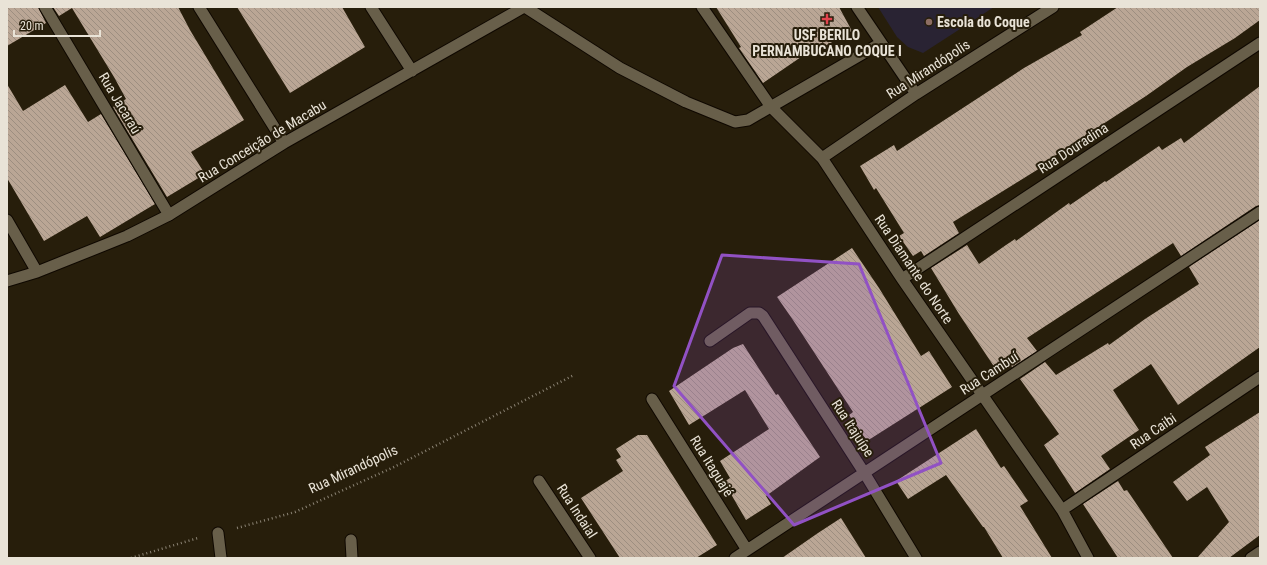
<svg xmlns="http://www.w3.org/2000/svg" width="1267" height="565" viewBox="0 0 1267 565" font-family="'Roboto Condensed',sans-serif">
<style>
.education{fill:#292333}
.building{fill:url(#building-back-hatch)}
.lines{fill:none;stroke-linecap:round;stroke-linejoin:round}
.pedestrian-casing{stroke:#0f0800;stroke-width:13}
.minor-casing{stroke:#0f0800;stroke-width:13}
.path{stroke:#8b8374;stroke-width:2.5;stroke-dasharray:1 3;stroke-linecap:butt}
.pedestrian{stroke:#685f4a;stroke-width:11}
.minor{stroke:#685f4a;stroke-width:11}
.marked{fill:#9151c4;fill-opacity:0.2;stroke:#9151c4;stroke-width:3;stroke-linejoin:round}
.health-dot{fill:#e0444e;stroke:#271e0b;stroke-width:1.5}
.education-dot{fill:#8d6e63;stroke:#271e0b;stroke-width:1.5}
.labels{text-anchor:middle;stroke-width:4;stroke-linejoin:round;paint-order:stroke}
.poi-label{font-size:14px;font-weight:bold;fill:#e9e3d7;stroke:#271e0b;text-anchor:start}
.street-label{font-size:14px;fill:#e9e3d7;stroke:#271e0b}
</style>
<defs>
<pattern id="building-back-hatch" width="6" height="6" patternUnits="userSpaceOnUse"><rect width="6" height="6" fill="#baa695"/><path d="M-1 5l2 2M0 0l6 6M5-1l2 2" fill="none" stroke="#9d8e80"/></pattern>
</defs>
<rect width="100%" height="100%" fill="#271e0b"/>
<path class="education" d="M 878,7 L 994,7 L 923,53 L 908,47 L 897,37 Z"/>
<path class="building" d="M 7,7 L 38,7 L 46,23 L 7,46 Z
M 53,7 L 178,7 L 190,30 L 244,120 L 191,152 L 205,174 L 167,197 L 113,107 L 126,99 L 114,77 L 72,8 L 59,16 Z
M 237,7 L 342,7 L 365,47 L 290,93 Z
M 716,7 L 839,7 L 852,31 L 825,46 L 823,42 L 763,83 L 739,48 L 741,47 Z
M 1118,7 L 1260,7 L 1260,20 L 1235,38 L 1187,67 L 1146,96 L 1083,137 L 1044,163 L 1045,165 L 953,222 L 959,233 L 924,256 L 921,251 L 913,256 L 899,236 L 904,233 L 876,188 L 874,190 L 860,166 L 894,145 L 897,151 L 1024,68 L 1082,35 L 1080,32 Z
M 7,84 L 23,111 L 65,85 L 88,122 L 101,114 L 155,204 L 100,237 L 87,216 L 44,241 L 7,178 Z
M 1260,86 L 1260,205 L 1256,206 L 1181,256 L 1173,243 L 1027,338 L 1037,351 L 1012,367 L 1007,360 L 995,368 L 959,314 L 931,268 L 967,245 L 979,264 L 1006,245 L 1015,239 L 1016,241 L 1069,203 L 1070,205 L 1105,181 L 1106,182 L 1159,146 L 1162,150 L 1181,138 L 1184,143 Z
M 1260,220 L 1260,347 L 1178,405 L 1151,364 L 1113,390 L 1139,430 L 1101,456 L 1110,469 L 1075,493 L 1044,445 L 1059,434 L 1020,379 L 1045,362 L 1056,375 L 1108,343 L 1109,345 L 1145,319 L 1199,284 L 1189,267 Z
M 852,248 L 879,288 L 921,356 L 929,351 L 952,387 L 867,441 L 849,415 L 853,412 L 793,320 L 777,297 Z
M 743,344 L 776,395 L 778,394 L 820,457 L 766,496 L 771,504 L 746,520 L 724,482 L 730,478 L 720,461 L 769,429 L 745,390 L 689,425 L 669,391 L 733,348 Z
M 1260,412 L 1260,535 L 1229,558 L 1197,558 L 1229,522 L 1207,487 L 1187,501 L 1173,482 L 1210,455 L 1205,447 Z
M 976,429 L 1001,468 L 1004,466 L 1028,501 L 1020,506 L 1052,558 L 1003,558 L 984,527 L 983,527 L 946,475 L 908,499 L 896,481 Z
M 638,435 L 647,435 L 717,545 L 696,558 L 620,558 L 581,498 L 623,471 L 616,460 L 621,457 L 616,449 Z
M 1118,481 L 1124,491 L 1127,490 L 1173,558 L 1118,558 L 1083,504 Z
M 841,518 L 866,558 L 782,558 L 818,533 Z"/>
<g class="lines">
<defs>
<path id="pedestrian" d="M 45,7 L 169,215"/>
<path id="minor" d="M 199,7 L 284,143
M 371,7 L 412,71
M 525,7 L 620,68 L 686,102 L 735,122 L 748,120 L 881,43
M 702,7 L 771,107 L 822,158 L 902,279 L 1062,510 L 1088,558
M 857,7 L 916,94
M 822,158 L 916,94 L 1053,7
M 7,220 L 37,272
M 902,279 L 1260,43
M 7,281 L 37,272 L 127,236 L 169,215 L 284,143 L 524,7
M 710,341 L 750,313 L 759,313 L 763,316 L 865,474 L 916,558
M 652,399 L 747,550
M 539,481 L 590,558
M 1062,510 L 1260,377
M 218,533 L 221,558
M 351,540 L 352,558
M 735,558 L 1260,212
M 1251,558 L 1260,552"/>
</defs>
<use href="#pedestrian" class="pedestrian-casing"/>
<use href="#minor" class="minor-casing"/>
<path class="path" d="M 237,528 L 295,512 L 394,467 L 574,375
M 131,558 L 198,538"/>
<use href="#pedestrian" class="pedestrian"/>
<use href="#minor" class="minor"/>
</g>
<path class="marked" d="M 722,255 L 859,264 L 941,463 L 794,525 L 674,386 Z"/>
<path class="health-dot" d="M825 13h4v4h4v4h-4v4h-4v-4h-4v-4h4z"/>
<circle class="education-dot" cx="929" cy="22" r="4"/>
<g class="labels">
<g class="poi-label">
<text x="937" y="27">Escola do Coque</text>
<text x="827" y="40" text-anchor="middle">USF BERILO<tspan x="827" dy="16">PERNAMBUCANO COQUE I</tspan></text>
</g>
<g class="street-label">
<text transform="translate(928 69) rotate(-33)" y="5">Rua Mirandópolis</text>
<text transform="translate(120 103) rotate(59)" y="5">Rua Jacaraú</text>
<text transform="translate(262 141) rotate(-31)" y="5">Rua Conceição de Macabu</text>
<text transform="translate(1073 148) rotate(-33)" y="5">Rua Douradina</text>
<text transform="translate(914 269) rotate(56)" y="5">Rua Diamante do Norte</text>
<text transform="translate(989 373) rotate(-33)" y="5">Rua Cambuí</text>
<text transform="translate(853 428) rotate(57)" y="5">Rua Itajuípe</text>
<text transform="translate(1153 431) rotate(-34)" y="5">Rua Caibi</text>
<text transform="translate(712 466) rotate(58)" y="5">Rua Itaguajé</text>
<text transform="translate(353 469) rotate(-25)" y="5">Rua Mirandópolis</text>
<text transform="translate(577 511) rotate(57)" y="5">Rua Indaial</text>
</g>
</g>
<rect width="1267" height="565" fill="none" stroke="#e9e3d7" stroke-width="16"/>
<path d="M14 30v6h86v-6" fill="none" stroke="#e9e3d7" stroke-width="2"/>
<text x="20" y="30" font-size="12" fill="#e9e3d7" stroke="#271e0b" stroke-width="3" paint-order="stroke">20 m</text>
</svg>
